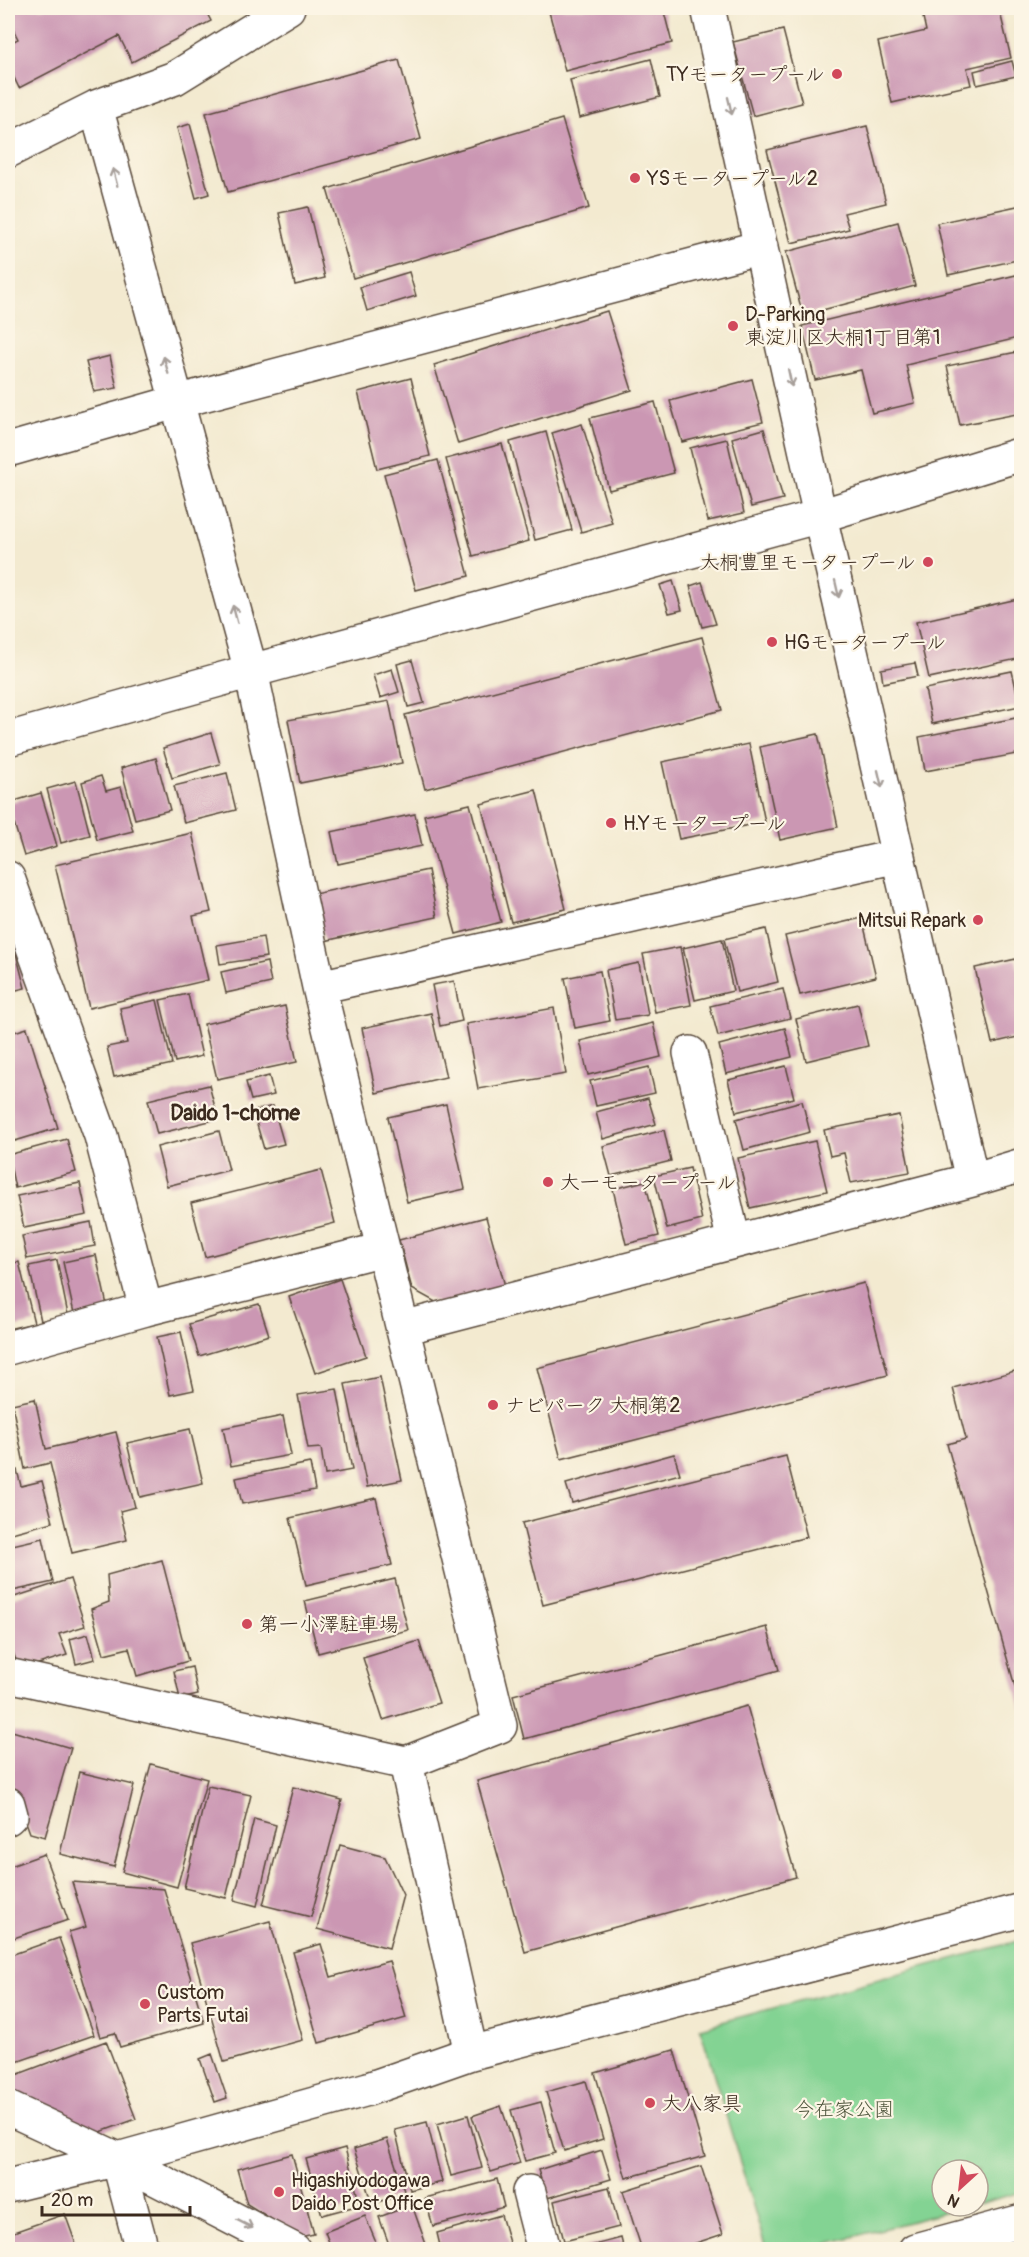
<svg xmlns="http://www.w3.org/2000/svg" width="1029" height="2257" viewBox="0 0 1029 2257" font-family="Pangolin,'Klee One',sans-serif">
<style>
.green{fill:#83d393;stroke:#5f7e58;stroke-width:1.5}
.building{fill:#cb97b3}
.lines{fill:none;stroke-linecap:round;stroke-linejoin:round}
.minor-casing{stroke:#574739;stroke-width:36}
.minor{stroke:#fff;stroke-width:33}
.oneway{stroke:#a79f9a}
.poi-dot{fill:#d1495b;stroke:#fcf5e5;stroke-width:2}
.labels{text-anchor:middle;stroke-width:4.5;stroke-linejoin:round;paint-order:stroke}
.poi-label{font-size:20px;fill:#3b2a1e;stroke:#fcf5e5;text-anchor:start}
.park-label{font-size:20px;fill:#4d543b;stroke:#fcf5e5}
.neighbourhood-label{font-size:21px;font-weight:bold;fill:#3b2a1e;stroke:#fcf5e5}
</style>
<rect width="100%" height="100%" fill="#fcf5e5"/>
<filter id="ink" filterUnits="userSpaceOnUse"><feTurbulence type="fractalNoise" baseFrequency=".0167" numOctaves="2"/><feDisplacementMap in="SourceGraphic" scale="12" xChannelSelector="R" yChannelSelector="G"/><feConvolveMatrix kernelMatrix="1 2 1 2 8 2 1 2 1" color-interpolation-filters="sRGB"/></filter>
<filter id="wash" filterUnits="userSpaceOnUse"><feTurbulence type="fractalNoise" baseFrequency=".008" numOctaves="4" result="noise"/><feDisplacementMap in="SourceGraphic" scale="24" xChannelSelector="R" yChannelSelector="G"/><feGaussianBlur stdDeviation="1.35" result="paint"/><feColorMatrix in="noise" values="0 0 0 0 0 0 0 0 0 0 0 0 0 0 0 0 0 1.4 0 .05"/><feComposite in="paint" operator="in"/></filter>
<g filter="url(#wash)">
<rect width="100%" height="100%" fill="#f3ead0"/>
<path class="green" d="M 1021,1940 L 1021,2192 L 978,2204 L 978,2170 L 942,2170 L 942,2206 L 969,2206 L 807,2249 L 766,2249 L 700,2028 Z"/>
<g id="blocks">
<path class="building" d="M 8,8 L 204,8 L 211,21 L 132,62 L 119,36 L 19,88 L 8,65 L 8,44 L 18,39 L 8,19 Z
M 548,8 L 663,8 L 672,43 L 565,71 Z
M 921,8 L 999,8 L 1011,58 L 967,68 L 971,85 L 892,103 L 878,42 L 926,31 Z
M 783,30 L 802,103 L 753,116 L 733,42 Z
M 651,59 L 660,97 L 579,118 L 570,80 Z
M 399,60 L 421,139 L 228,192 L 206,113 Z
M 1012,61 L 1016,76 L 977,85 L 974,71 Z
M 562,119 L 589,208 L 353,278 L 327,189 Z
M 190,124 L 209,194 L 196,198 L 177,128 Z
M 867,126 L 886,203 L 844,213 L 849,229 L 791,243 L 767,150 Z
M 1022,205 L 1022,259 L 948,275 L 937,223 Z
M 308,207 L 325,278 L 295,285 L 279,213 Z
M 898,222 L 915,286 L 803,315 L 786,252 Z
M 409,272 L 416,296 L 367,311 L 360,287 Z
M 1016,275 L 1022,298 L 1022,337 L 906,365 L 915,403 L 872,413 L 861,370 L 815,380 L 802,326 Z
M 607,311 L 632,390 L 458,444 L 434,365 Z
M 1022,351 L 1022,413 L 960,425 L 947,366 Z
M 110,356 L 117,388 L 94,392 L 86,362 Z
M 411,378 L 430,456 L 377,469 L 358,392 Z
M 752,379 L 763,422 L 682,442 L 670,401 Z
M 655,402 L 674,473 L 609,490 L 590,418 Z
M 582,424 L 612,523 L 581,532 L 552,433 Z
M 764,429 L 783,499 L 751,507 L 732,438 Z
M 546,432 L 572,530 L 535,540 L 510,442 Z
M 727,439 L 744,513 L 708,521 L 690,448 Z
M 502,444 L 529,541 L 473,556 L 446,459 Z
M 438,460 L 469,576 L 416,590 L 384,474 Z
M 673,581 L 682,610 L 669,613 L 660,585 Z
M 702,582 L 716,624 L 702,627 L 690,586 Z
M 1022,598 L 1022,658 L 929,678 L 916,622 Z
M 702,637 L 722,710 L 425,789 L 405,715 Z
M 412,660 L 424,703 L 408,707 L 397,664 Z
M 915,663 L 918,676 L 883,683 L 881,669 Z
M 392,669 L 399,692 L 380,698 L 373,675 Z
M 1012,671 L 1020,706 L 932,724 L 925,689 Z
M 389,701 L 402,763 L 300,783 L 288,720 Z
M 1016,718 L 1022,753 L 925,771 L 919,737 Z
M 211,733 L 220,764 L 172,778 L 163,748 Z
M 818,734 L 838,827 L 780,840 L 760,747 Z
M 749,744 L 765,822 L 679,839 L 662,762 Z
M 156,758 L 170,810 L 135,819 L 121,768 Z
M 227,773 L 236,810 L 184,823 L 174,786 Z
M 101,776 L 106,791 L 121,787 L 133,831 L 97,840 L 82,782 Z
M 76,781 L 90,835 L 61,843 L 47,789 Z
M 536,790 L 566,909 L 511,922 L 481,804 Z
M 41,793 L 57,846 L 24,856 L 8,803 Z
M 470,804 L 501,922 L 456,934 L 424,815 Z
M 415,814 L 422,846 L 338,864 L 331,832 Z
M 192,833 L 211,912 L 193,916 L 208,980 L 89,1008 L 55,865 Z
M 428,870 L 437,917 L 324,941 L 314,894 Z
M 862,918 L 876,977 L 800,995 L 785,936 Z
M 8,923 L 25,988 L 8,992 Z
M 766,929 L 778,982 L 737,992 L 724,939 Z
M 263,937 L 266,957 L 220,964 L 217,945 Z
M 722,939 L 733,991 L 695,1000 L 683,948 Z
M 680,947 L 691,1005 L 655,1012 L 643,954 Z
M 1016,959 L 1022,983 L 1022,1036 L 992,1043 L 975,968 Z
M 267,962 L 271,983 L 226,993 L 221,972 Z
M 639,963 L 648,1015 L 615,1020 L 606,970 Z
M 600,971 L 610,1021 L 575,1028 L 565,978 Z
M 454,981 L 462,1021 L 440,1026 L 432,985 Z
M 783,989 L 790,1018 L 718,1036 L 710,1006 Z
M 188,994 L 202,1056 L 175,1062 L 160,1000 Z
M 157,1000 L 172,1064 L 114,1077 L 107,1047 L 127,1043 L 120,1008 Z
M 858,1004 L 868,1046 L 806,1061 L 796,1019 Z
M 285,1006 L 297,1062 L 217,1079 L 204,1024 Z
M 554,1008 L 566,1074 L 478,1089 L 466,1024 Z
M 431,1013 L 446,1077 L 376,1093 L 362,1028 Z
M 653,1023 L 661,1057 L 588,1075 L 580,1041 Z
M 27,1028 L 58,1128 L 15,1141 L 8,1117 L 8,1034 Z
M 785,1028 L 792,1057 L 726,1074 L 719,1045 Z
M 786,1066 L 794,1098 L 736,1112 L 728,1080 Z
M 649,1067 L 655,1093 L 596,1106 L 590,1081 Z
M 269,1076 L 274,1095 L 251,1100 L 246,1082 Z
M 209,1085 L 218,1119 L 157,1134 L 148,1100 Z
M 648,1098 L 656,1124 L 603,1139 L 596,1112 Z
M 802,1101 L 810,1132 L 744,1150 L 736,1119 Z
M 446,1104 L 465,1189 L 407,1202 L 388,1117 Z
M 273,1106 L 284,1144 L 264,1149 L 253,1111 Z
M 899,1115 L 910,1172 L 851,1183 L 844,1153 L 830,1156 L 824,1130 Z
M 664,1130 L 671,1161 L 611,1176 L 603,1146 Z
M 219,1131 L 229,1170 L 167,1186 L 157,1147 Z
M 67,1139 L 76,1172 L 15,1188 L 8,1155 Z
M 815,1141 L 827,1191 L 750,1208 L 738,1158 Z
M 690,1168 L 702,1220 L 667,1229 L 654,1176 Z
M 321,1170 L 335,1223 L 205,1257 L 191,1203 Z
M 645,1181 L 659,1236 L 626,1244 L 613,1189 Z
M 80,1183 L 87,1215 L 24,1228 L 17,1196 Z
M 486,1217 L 505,1286 L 439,1304 L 412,1289 L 399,1240 Z
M 91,1222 L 95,1246 L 27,1259 L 22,1236 Z
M 96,1255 L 108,1310 L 75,1318 L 63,1262 Z
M 57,1260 L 68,1315 L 41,1321 L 29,1266 Z
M 19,1262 L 34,1323 L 8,1329 L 8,1264 Z
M 340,1279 L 366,1356 L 315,1373 L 289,1297 Z
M 864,1283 L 888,1375 L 561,1459 L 537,1368 Z
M 259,1304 L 269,1335 L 199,1356 L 189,1324 Z
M 181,1332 L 194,1390 L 170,1395 L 157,1337 Z
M 1022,1369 L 1022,1708 L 1021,1708 L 947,1444 L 966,1439 L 953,1388 Z
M 380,1377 L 402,1480 L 367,1487 L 345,1384 Z
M 337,1389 L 352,1470 L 325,1475 L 321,1448 L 308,1449 L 298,1395 Z
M 35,1399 L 46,1449 L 116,1432 L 135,1507 L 120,1511 L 127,1540 L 72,1553 L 50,1463 L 25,1469 L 12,1404 Z
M 283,1416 L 291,1455 L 231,1466 L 223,1428 Z
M 190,1429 L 203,1483 L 140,1497 L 127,1443 Z
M 674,1454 L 680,1474 L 572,1503 L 566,1484 Z
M 786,1456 L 807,1537 L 543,1605 L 522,1523 Z
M 310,1463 L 315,1490 L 242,1504 L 236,1478 Z
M 17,1470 L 21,1486 L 42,1481 L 53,1522 L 8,1534 L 8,1473 Z
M 376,1498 L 392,1565 L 306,1585 L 290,1518 Z
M 43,1538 L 53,1582 L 8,1592 L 8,1546 Z
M 162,1560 L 188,1661 L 137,1676 L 129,1648 L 104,1654 L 91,1609 L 109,1602 L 107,1575 Z
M 70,1579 L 85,1626 L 59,1634 L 67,1655 L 19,1670 L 8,1636 L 8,1599 Z
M 395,1579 L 408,1630 L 318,1653 L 305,1601 Z
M 767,1627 L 779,1670 L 524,1739 L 513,1695 Z
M 88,1634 L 95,1659 L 76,1664 L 70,1639 Z
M 419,1641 L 439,1703 L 383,1720 L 363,1658 Z
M 192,1667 L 198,1695 L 180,1699 L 174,1671 Z
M 747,1706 L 796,1877 L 525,1952 L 477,1781 Z
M 12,1731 L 71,1748 L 45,1837 L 30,1833 L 8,1772 L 8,1746 Z
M 151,1764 L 207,1779 L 177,1887 L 122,1872 Z
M 79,1772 L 134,1785 L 114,1867 L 60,1854 Z
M 208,1786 L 251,1795 L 226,1898 L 184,1888 Z
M 293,1787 L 342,1800 L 311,1917 L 263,1905 Z
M 254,1819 L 276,1825 L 257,1906 L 234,1900 Z
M 340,1845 L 385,1857 L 403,1895 L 389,1948 L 317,1929 Z
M 44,1854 L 68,1920 L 8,1940 L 8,1867 Z
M 72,1882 L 164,1889 L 204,2023 L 120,2047 L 115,2033 L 100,2037 L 69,1932 L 86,1927 Z
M 270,1921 L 303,2040 L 224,2062 L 190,1943 Z
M 59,1938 L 94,2035 L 8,2065 L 8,1956 Z
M 321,1944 L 331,1977 L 389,1961 L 406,2018 L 319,2043 L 293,1952 Z
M 106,2041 L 136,2119 L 95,2134 L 8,2089 L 8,2078 Z
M 674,2050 L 705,2156 L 626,2178 L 595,2073 Z
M 212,2054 L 227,2098 L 215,2102 L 200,2059 Z
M 586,2081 L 603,2139 L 564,2151 L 546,2092 Z
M 541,2102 L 555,2153 L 525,2161 L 511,2110 Z
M 501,2106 L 520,2163 L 491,2172 L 472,2116 Z
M 468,2115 L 482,2168 L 451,2176 L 437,2124 Z
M 427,2122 L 442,2182 L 410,2190 L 395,2130 Z
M 387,2139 L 405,2194 L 372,2204 L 354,2149 Z
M 345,2148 L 360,2205 L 322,2215 L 306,2159 Z
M 602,2150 L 611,2179 L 547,2198 L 538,2170 Z
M 292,2154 L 314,2234 L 300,2237 L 247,2204 L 237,2169 Z
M 701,2166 L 723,2234 L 675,2250 L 642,2250 L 623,2191 Z
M 497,2179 L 504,2207 L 433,2226 L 425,2198 Z
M 609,2187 L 619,2227 L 564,2241 L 554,2201 Z
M 412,2205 L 428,2250 L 391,2250 L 379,2217 Z
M 65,2214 L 78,2250 L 8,2250 L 8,2234 Z
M 501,2215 L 510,2246 L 495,2250 L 441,2250 L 437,2233 Z
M 365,2216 L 379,2250 L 332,2250 L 325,2232 Z
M 621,2238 L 624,2250 L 579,2250 L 579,2249 Z"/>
</g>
</g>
<g filter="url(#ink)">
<use href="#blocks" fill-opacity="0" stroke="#574739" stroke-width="1.5"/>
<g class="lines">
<defs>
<path id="minor" d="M 708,8 L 820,516 L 972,1180
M 96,107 L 251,671 L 319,987 L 500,1726 L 406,1763 L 471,2053
M 8,151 L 96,107 L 175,78 L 288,8
M 8,450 L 176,402 L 761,247
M 8,739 L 251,671 L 820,516 L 1022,454
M 8,878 L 101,1136 L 146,1309
M 319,987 L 898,856
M 690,1053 L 734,1242
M 403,1328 L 972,1180 L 1022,1165
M 8,1348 L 146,1309 L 383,1249
M 8,1675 L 406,1763
M 8,1804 L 11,1815 L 8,1818
M 8,2108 L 118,2159 L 294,2250
M 118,2159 L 142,2250
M 8,2186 L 118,2159 L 368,2089 L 471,2053 L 1022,1910
M 529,2192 L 544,2250
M 915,2250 L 1022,2221"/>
</defs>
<use href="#minor" class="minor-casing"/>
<use href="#minor" class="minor"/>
</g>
<defs><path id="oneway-shaft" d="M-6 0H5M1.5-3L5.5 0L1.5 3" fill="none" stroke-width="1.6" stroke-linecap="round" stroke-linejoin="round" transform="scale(1.5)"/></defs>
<g class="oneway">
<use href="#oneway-shaft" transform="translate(730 106) rotate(77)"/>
<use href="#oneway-shaft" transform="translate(115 177) rotate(-105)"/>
<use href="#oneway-shaft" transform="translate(166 365) rotate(-105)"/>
<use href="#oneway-shaft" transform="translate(790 378) rotate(78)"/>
<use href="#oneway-shaft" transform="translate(837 589) rotate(77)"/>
<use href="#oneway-shaft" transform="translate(235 614) rotate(-105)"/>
<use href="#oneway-shaft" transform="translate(880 779) rotate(77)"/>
<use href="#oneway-shaft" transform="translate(245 2224) rotate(27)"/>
</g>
</g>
<g class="poi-dot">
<circle cx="837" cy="74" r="6"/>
<circle cx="635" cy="178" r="6"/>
<circle cx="733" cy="326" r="6"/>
<circle cx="928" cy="562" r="6"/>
<circle cx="772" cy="642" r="6"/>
<circle cx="611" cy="823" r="6"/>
<circle cx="978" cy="920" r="6"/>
<circle cx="548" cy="1182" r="6"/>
<circle cx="493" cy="1405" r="6"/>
<circle cx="247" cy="1624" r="6"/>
<circle cx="145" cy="2004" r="6"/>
<circle cx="650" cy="2103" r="6"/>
<circle cx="279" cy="2192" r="6"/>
</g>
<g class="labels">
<g class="poi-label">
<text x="825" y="81" text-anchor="end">TYモータープール</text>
<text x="647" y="185">YSモータープール2</text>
<text x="745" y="321">D-Parking<tspan x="745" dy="23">東淀川区大桐1丁目第1</tspan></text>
<text x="916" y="569" text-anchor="end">大桐豊里モータープール</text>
<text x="784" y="649">HGモータープール</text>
<text x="623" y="830">H.Yモータープール</text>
<text x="966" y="927" text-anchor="end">Mitsui Repark</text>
<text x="560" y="1189">大一モータープール</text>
<text x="505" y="1412">ナビパーク 大桐第2</text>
<text x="259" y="1631">第一小澤駐車場</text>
<text x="157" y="1999">Custom<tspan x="157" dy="23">Parts Futai</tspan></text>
<text x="662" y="2110">大八家具</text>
<text x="291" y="2187">Higashiyodogawa<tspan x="291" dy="23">Daido Post Office</tspan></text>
</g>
<g class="park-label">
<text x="844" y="2116">今在家公園</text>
</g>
<g class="neighbourhood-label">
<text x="235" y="1120">Daido 1-chome</text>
</g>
</g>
<rect width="1029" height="2257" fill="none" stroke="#fcf5e5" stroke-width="30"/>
<g transform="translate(960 2188) rotate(207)"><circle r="28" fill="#fcf5e5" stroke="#afa495" stroke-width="1.5"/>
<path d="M0-4.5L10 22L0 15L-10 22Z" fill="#d1495b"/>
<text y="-9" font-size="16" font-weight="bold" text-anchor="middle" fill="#3b2a1e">N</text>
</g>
<path d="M42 2206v9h148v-9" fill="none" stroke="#3b2a1e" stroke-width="3"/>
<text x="51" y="2206" font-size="18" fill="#3b2a1e" stroke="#fcf5e5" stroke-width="4.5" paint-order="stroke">20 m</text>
</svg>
